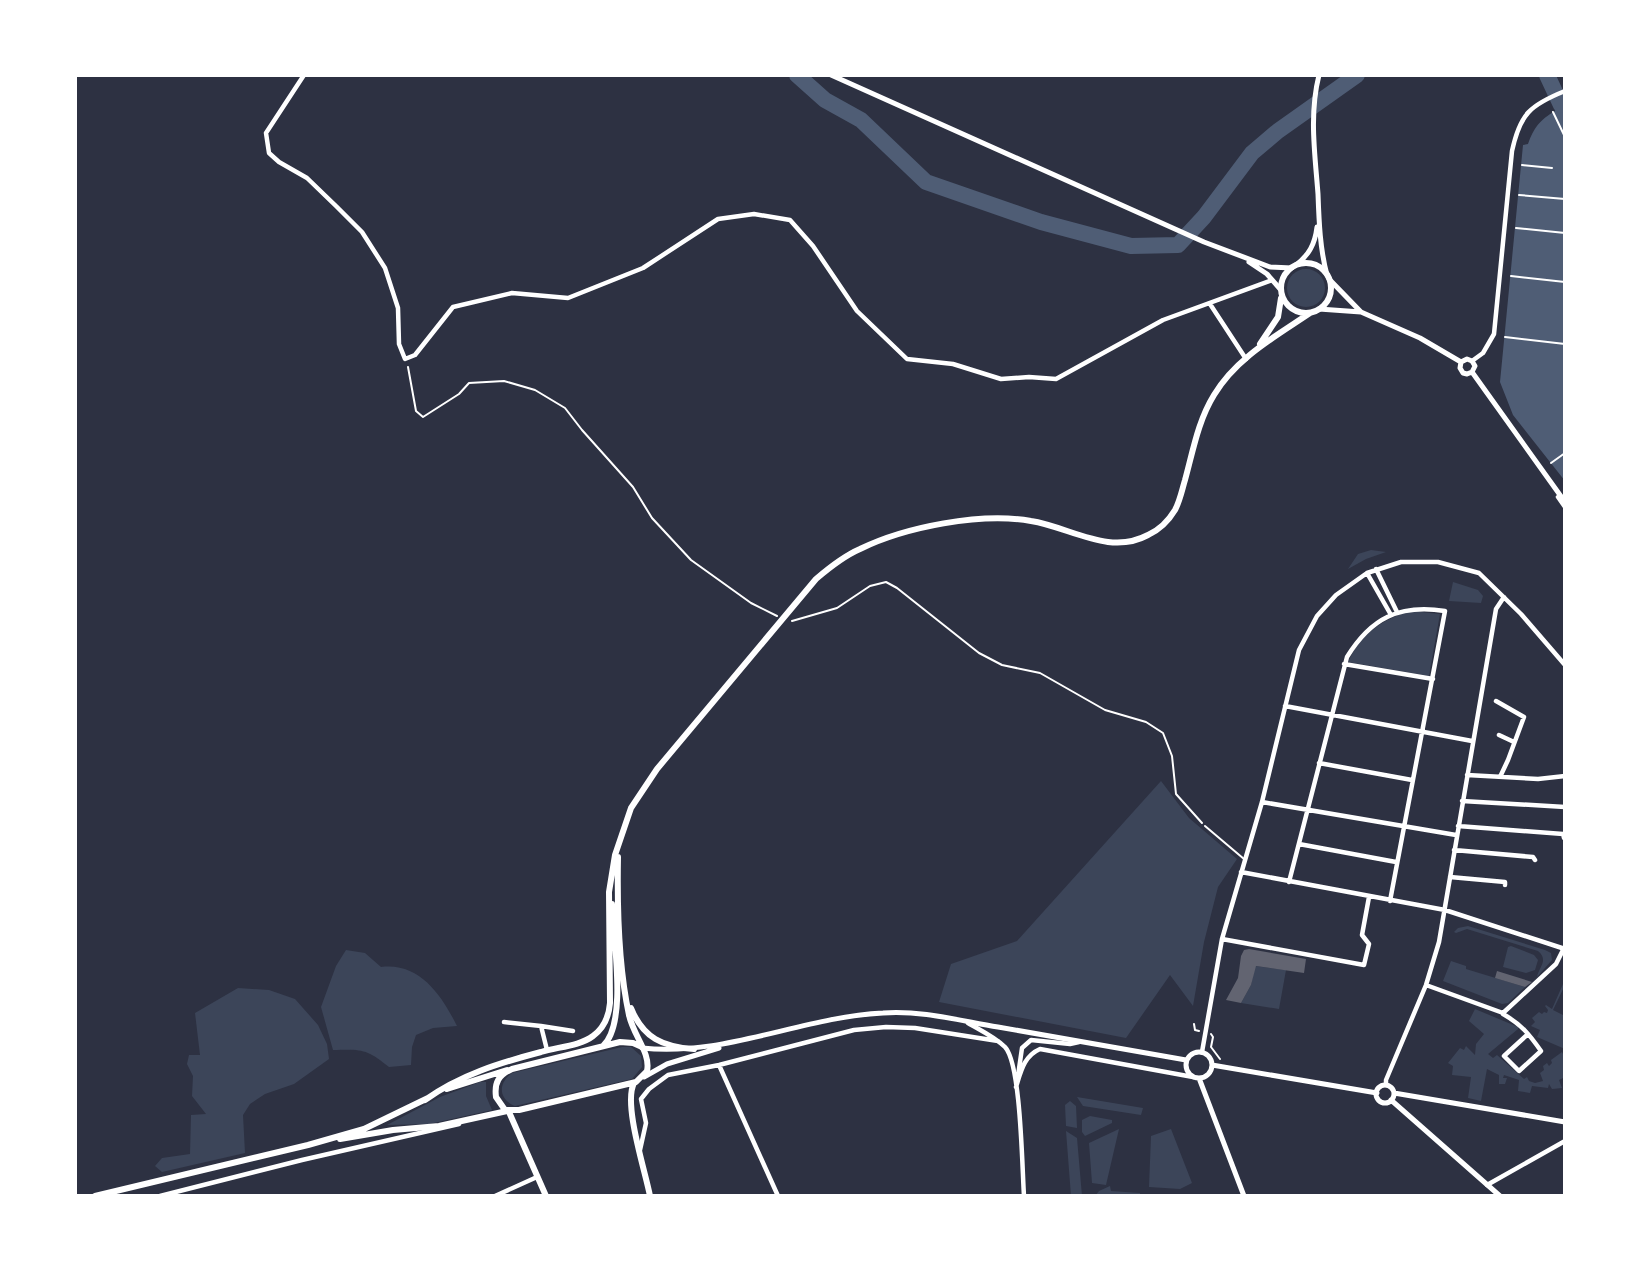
<svg xmlns="http://www.w3.org/2000/svg" width="1640" height="1271" viewBox="0 0 1640 1271" font-family="'Noto Sans',sans-serif">
<style>
.green{fill:#3c4559}
.water{fill:#4f5d75}
.lines{fill:none;stroke-linecap:round;stroke-linejoin:round}
.river{stroke:#4f5d75;stroke-width:16}
.building{fill:#626471}
.path{stroke:#fff;stroke-width:2}
.service{stroke:#fff;stroke-width:2}
.minor{stroke:#fff;stroke-width:4.5}
.tertiary{stroke:#fff;stroke-width:5}
.secondary{stroke:#fff;stroke-width:5}
.primary{stroke:#fff;stroke-width:6}
</style>
<rect width="100%" height="100%" fill="#2d3142"/>
<path class="green" d="M1287 288a19 19 0 1 1 38 0a19 19 0 1 1-38 0Z
M 1371,550 L 1386,552 L 1366,559 L 1348,569 L 1358,554 Z
M 1453,582 L 1478,590 L 1483,596 L 1481,603 L 1449,601 Z
M 1411,611 L 1440,614 L 1429,676 L 1348,662 C 1361,634 1382,619 1411,611 Z
M 1161,781 L 1189,818 L 1237,859 L 1218,887 L 1204,942 L 1193,1006 L 1170,975 L 1126,1038 L 939,1002 L 951,964 L 1017,941 Z
M 1468,926 L 1545,950 L 1551,953 L 1552,960 L 1537,977 C 1539,967 1549,960 1538,951 L 1467,929 L 1456,933 L 1454,932 L 1458,928 Z
M 1511,946 L 1534,955 L 1538,960 L 1535,970 L 1526,973 L 1503,967 L 1508,947 Z
M 346,950 L 365,953 L 381,967 C 420,962 442,996 457,1026 L 433,1028 L 416,1035 L 412,1047 L 411,1065 L 389,1067 C 367,1049 362,1049 333,1050 L 321,1007 L 336,966 Z
M 1451,961 L 1466,966 L 1466,969 L 1525,987 L 1508,1003 L 1502,1004 L 1443,981 Z
M 1255,966 L 1286,970 L 1279,1009 L 1241,1003 L 1251,985 Z
M 1563,984 L 1565,985 L 1553,1010 L 1565,1016 L 1565,1049 L 1537,1037 L 1540,1030 L 1531,1026 L 1535,1022 L 1532,1018 L 1539,1012 L 1542,1014 L 1544,1012 L 1547,1013 L 1548,1010 L 1545,1006 L 1546,1005 L 1552,1009 Z
M 238,988 L 269,990 L 295,999 L 318,1025 L 327,1044 L 329,1059 L 294,1084 L 265,1094 L 250,1104 L 243,1115 L 245,1153 L 162,1172 L 155,1166 L 162,1158 L 190,1154 L 191,1115 L 206,1114 L 192,1096 L 193,1076 L 187,1064 L 189,1055 L 200,1055 L 195,1013 Z
M 1475,1009 L 1518,1027 L 1518,1029 L 1488,1054 L 1493,1058 L 1497,1055 L 1524,1079 L 1527,1077 L 1529,1081 L 1535,1083 L 1543,1081 L 1540,1073 L 1544,1070 L 1543,1066 L 1547,1063 L 1549,1066 L 1552,1063 L 1551,1060 L 1562,1052 L 1565,1058 L 1565,1077 L 1559,1080 L 1562,1088 L 1552,1089 L 1549,1084 L 1548,1088 L 1532,1086 L 1530,1093 L 1518,1091 L 1519,1080 L 1504,1075 L 1503,1078 L 1507,1078 L 1505,1084 L 1499,1084 L 1499,1075 L 1487,1069 L 1481,1101 L 1468,1098 L 1471,1077 L 1452,1075 L 1453,1066 L 1448,1063 L 1460,1048 L 1464,1050 L 1466,1046 L 1475,1055 L 1476,1044 L 1484,1034 L 1469,1021 Z
M 622,1047 L 631,1047 L 641,1056 L 642,1067 L 632,1079 L 515,1106 C 498,1099 498,1083 512,1073 Z
M 480,1082 L 486,1082 L 486,1096 L 492,1110 L 429,1124 L 387,1125 L 440,1097 Z
M 1077,1097 L 1143,1108 L 1141,1115 L 1083,1106 Z
M 1070,1101 L 1076,1106 L 1077,1128 L 1066,1126 L 1065,1105 Z
M 1090,1116 L 1112,1120 L 1112,1123 L 1085,1136 L 1082,1132 L 1082,1120 Z
M 1119,1129 L 1106,1185 L 1092,1183 L 1089,1143 Z
M 1171,1129 L 1192,1183 L 1180,1189 L 1149,1187 L 1151,1136 Z
M 1066,1131 L 1077,1138 L 1082,1196 L 1071,1196 Z
M 1110,1186 L 1111,1191 L 1140,1193 L 1140,1196 L 1095,1196 L 1099,1191 Z"/>
<path class="water" d="M 1565,103 L 1565,481 L 1513,415 L 1500,382 L 1523,145 L 1528,144 C 1534,127 1540,120 1555,111 L 1556,106 Z"/>
<g class="lines">
<path class="river" d="M 797,75 L 825,100 L 861,120 L 926,182 L 1041,222 L 1131,246 L 1178,245 L 1204,217 L 1252,153 L 1278,131 L 1357,75
M 1547,75 L 1561,105"/>
</g>
<path class="building" d="M 1249,949 L 1306,959 L 1304,973 L 1256,966 L 1251,985 L 1241,1003 L 1226,1000 L 1238,978 L 1241,956 L 1244,950 Z
M 1497,971 L 1532,982 L 1525,987 L 1495,978 Z"/>
<g class="lines">
<path class="path" d="M 1553,112 L 1565,137
M 1522,165 L 1552,168
M 1519,195 L 1565,199
M 1516,228 L 1565,233
M 1511,276 L 1565,282
M 1505,337 L 1565,344
M 408,367 L 416,411 L 423,417 L 459,394 L 469,383 L 504,381 L 535,390 L 565,408 L 582,430 L 633,487 L 652,518 L 691,560 L 751,603 L 777,616
M 1551,463 L 1565,453
M 792,621 L 837,608 L 870,586 L 886,582 L 897,588 L 979,653 L 1002,665 L 1040,673 L 1105,710 L 1146,722 L 1163,733 L 1172,756 L 1176,794 L 1202,823
M 1194,1024 L 1195,1030 L 1199,1031
M 1211,1034 L 1213,1037 L 1211,1047 L 1220,1059"/>
<path class="service" d="M 1205,826 L 1244,859"/>
<path class="minor" d="M 304,75 L 266,133 L 269,153 L 279,162 L 307,178 L 336,206 L 362,232 L 385,268 L 398,308 L 399,344 L 405,359 L 415,355 L 453,307 L 512,293 L 568,298 L 643,268 L 718,219 L 754,214 L 790,220 L 813,246 L 857,311 L 907,359 L 953,364 L 1001,379 L 1029,377 L 1056,379 L 1163,320 L 1272,280
M 1210,304 L 1246,359
M 1472,361 L 1483,353 L 1494,334 L 1512,151 C 1520,114 1530,105 1565,91
M 1558,497 L 1565,507
M 1376,569 L 1397,612
M 1367,573 L 1391,615
M 1344,664 L 1433,679
M 1496,701 L 1524,717 L 1508,760 L 1500,777
M 1285,706 L 1472,741
M 1499,735 L 1514,742
M 1319,763 L 1412,780
M 1467,775 L 1538,779 L 1565,776
M 1462,801 L 1565,807
M 1262,802 L 1456,835
M 1458,826 L 1563,834 L 1564,838
M 1299,844 L 1396,862
M 1454,850 L 1533,857 L 1535,860
M 1241,872 L 1445,910 L 1565,949
M 1450,877 L 1505,882 L 1505,885
M 1289,882 L 1347,657 C 1371,618 1399,604 1445,611 L 1390,901
M 1222,939 L 1364,965 L 1369,944 L 1362,935 L 1369,897
M 1426,985 L 1503,1013 L 1556,964 L 1564,948
M 1503,1014 C 1522,1025 1529,1034 1541,1051 L 1519,1071 L 1504,1056 L 1528,1034
M 504,1022 L 541,1026 L 547,1050
M 968,1023 C 980,1030 995,1037 1005,1047 C 1021,1064 1022,1167 1024,1196
M 541,1026 L 573,1031
M 1202,1052 L 1222,939 L 1262,802 L 1299,650 L 1317,616 L 1336,595 L 1367,573 L 1401,562 L 1438,562 L 1479,573 L 1521,614 L 1565,665
M 719,1065 L 778,1196
M 1018,1076 L 1022,1048 L 1031,1040 L 1070,1044 L 1079,1042
M 1386,1085 L 1386,1080 L 1426,985 L 1439,942 L 1496,609 L 1504,597
M 1016,1087 C 1021,1071 1024,1056 1040,1049 L 1193,1077
M 640,1150 L 646,1123 L 641,1099 L 649,1089 L 668,1075 L 719,1065 L 854,1030 L 886,1027 L 915,1028 L 998,1041
M 1487,1185 L 1565,1141
M 160,1196 L 302,1160 L 459,1124
M 495,1196 L 537,1177"/>
<path class="tertiary" d="M 1329,279 L 1361,312 L 1420,338 L 1461,362 L 1467,359 L 1472,361 L 1475,366 L 1472,372 L 1565,502
M 1319,309 L 1361,312
M 1461,362 L 1460,368 L 1463,373 L 1467,374 L 1472,372
M 642,1048 C 725,1057 801,1017 883,1013 C 921,1010 961,1021 998,1027 C 1061,1038 1124,1049 1186,1060
M1186 1065a13 13 0 1 1 26 0a13 13 0 1 1-26 0Z
M 1212,1065 L 1377,1093
M 644,1077 L 667,1064 L 719,1048
M 1199,1078 L 1244,1196
M1376 1094a9 9 0 1 1 18 0a9 9 0 1 1-18 0Z
M 1394,1093 L 1565,1122
M 1391,1100 L 1500,1196"/>
<path class="secondary" d="M 831,75 L 1204,242 L 1270,267 L 1292,268
M 1319,75 C 1309,115 1315,154 1318,194 C 1319,222 1320,249 1327,275
M 1249,262 L 1267,274 L 1281,290
M 1296,265 C 1309,255 1315,244 1317,227"/>
<path class="primary" d="M1281 288a25 25 0 1 1 50 0a25 25 0 1 1-50 0Z
M 1260,344 L 1278,317 L 1281,298
M 618,857 C 617,909 618,964 629,1015 C 633,1035 651,1053 647,1071 L 636,1082 L 519,1110 L 505,1110 L 496,1097 C 494,1082 499,1075 512,1069 L 620,1042 L 633,1043 L 642,1047
M 631,1008 C 643,1038 663,1047 694,1049
M 603,1046 C 628,1023 613,938 612,904
M 634,1083 C 623,1104 645,1170 650,1196
M 447,1089 L 507,1070
M 425,1100 C 460,1075 499,1063 541,1052 C 557,1047 580,1046 593,1036 C 604,1028 609,1015 610,1003 L 609,892 L 615,855 L 631,808 L 657,769 L 816,579 C 830,567 844,556 860,549 C 905,527 981,512 1031,521 C 1070,527 1109,556 1148,535 C 1159,530 1169,520 1175,510 C 1180,501 1182,490 1185,480 C 1193,451 1198,421 1214,395 C 1236,358 1276,336 1310,313
M 509,1112 L 546,1196
M 340,1139 L 393,1130 L 439,1126 L 507,1111
M 95,1196 L 308,1145 L 364,1129 L 428,1098"/>
</g>
<rect width="1640" height="1271" fill="none" stroke="#ffffff" stroke-width="154"/>
</svg>
